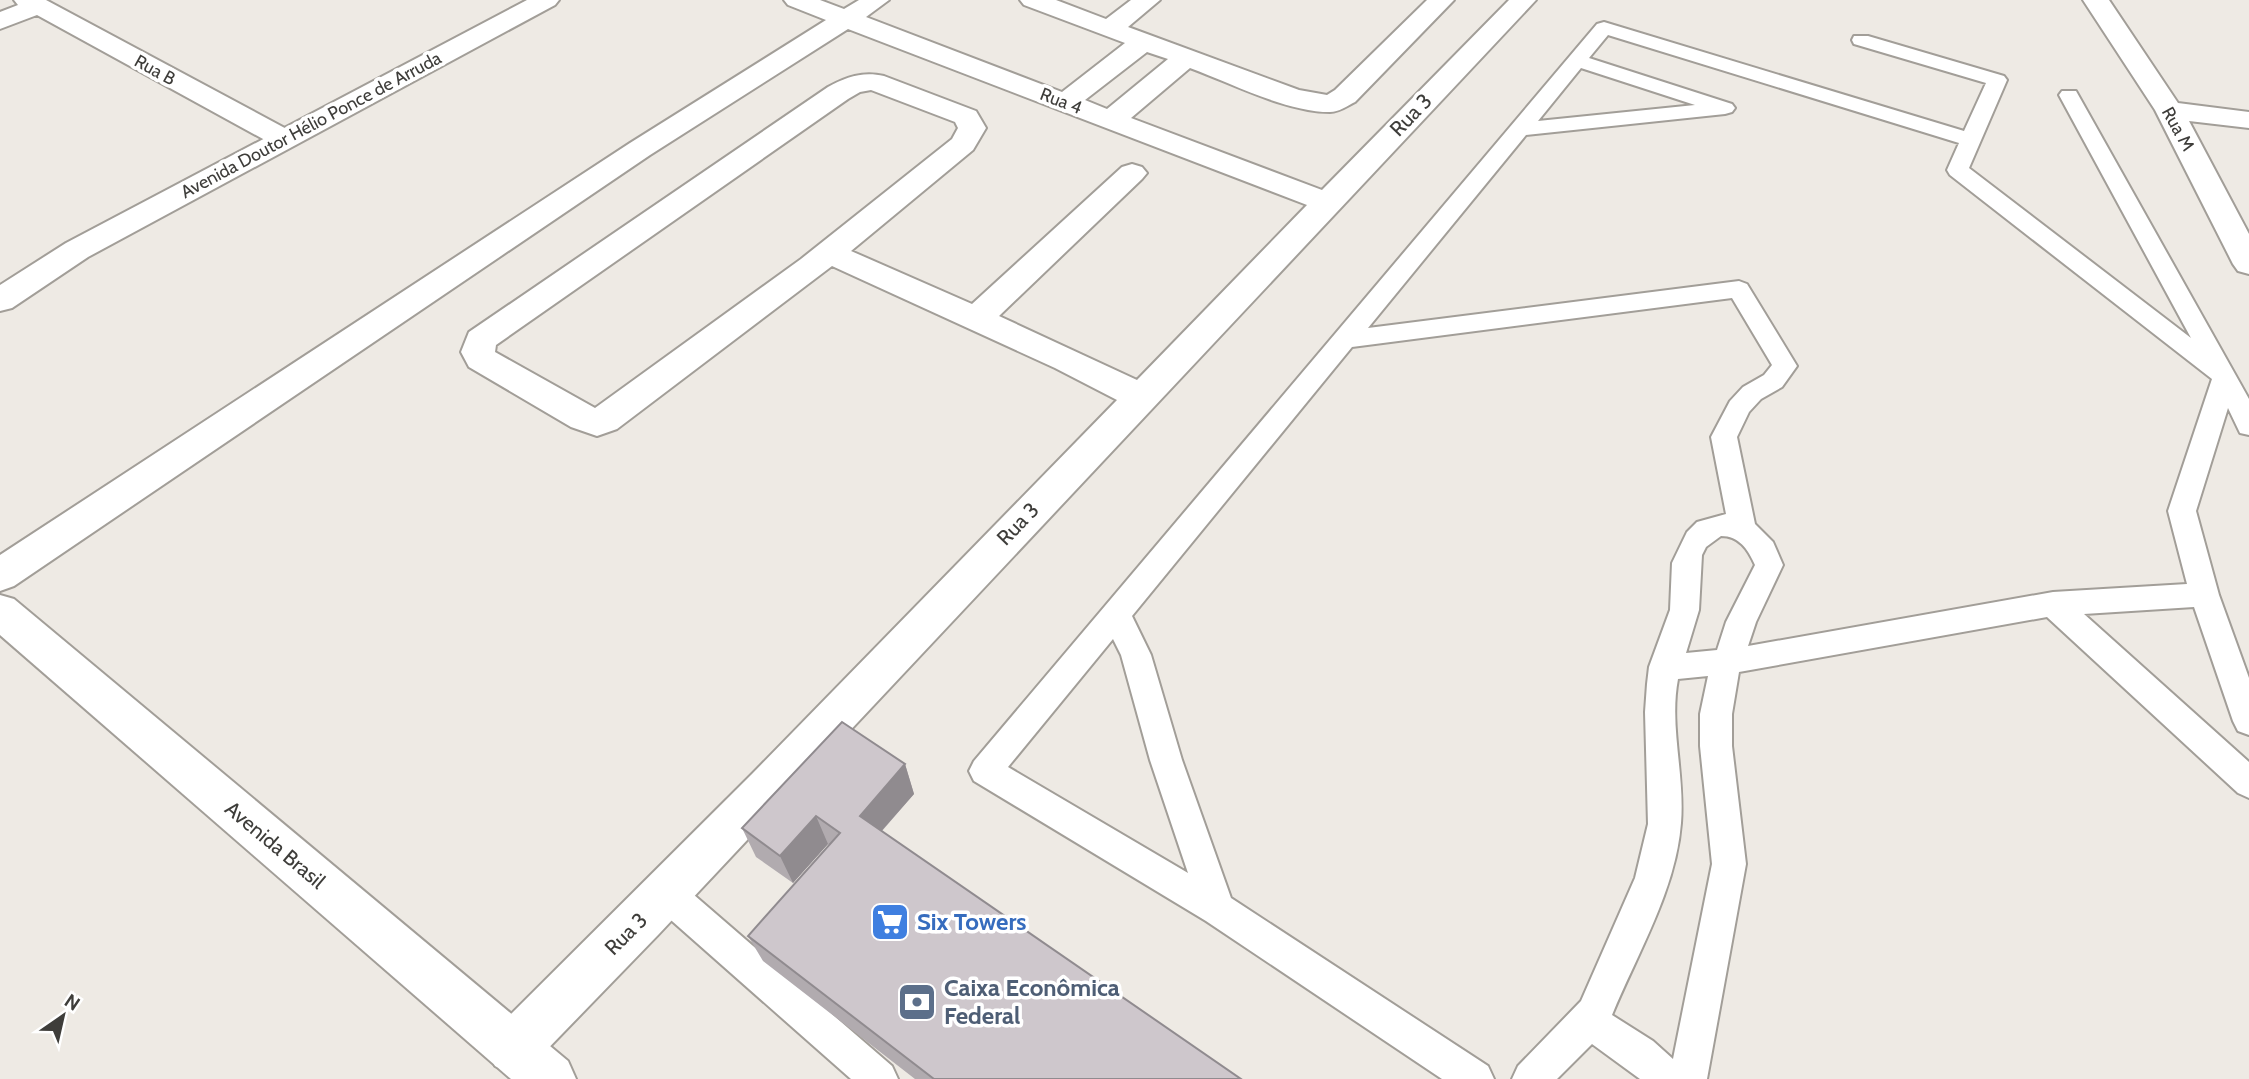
<svg xmlns="http://www.w3.org/2000/svg" width="2249" height="1079" viewBox="0 0 2249 1079" font-family="Cabin,sans-serif">
<style>
.lines{fill:none;stroke-linecap:round;stroke-linejoin:round}
.service-casing{stroke:#a29e98;stroke-width:4}
.minor-casing{stroke:#a29e98;stroke-width:4}
.tertiary-casing{stroke:#a29e98;stroke-width:4}
.secondary-casing{stroke:#a29e98;stroke-width:4}
.service{fill:#fff;fill-rule:evenodd}
.minor{fill:#fff;fill-rule:evenodd}
.tertiary{fill:#fff;fill-rule:evenodd}
.secondary{fill:#fff;fill-rule:evenodd}
.wall{fill:#b1abaf}
.shaded-wall{fill:#908b8f}
.building{fill:#cec7cc;stroke:#908b8f;stroke-width:2}
.labels{text-anchor:middle;stroke-width:7;stroke-linejoin:round;paint-order:stroke}
.far-street-label{font-size:18px;fill:#3e3d3a;stroke:#fff}
.street-label{font-size:21px;fill:#3e3d3a;stroke:#fff}
.near-shop-label{font-size:24px;font-weight:bold;fill:#366cbe;stroke:#fff;text-anchor:start}
.near-service-label{font-size:24px;font-weight:bold;fill:#4e5e75;stroke:#fff;text-anchor:start}
</style>
<rect width="100%" height="100%" fill="#eeeae4"/>
<g class="lines">
<defs>
<path id="service" d="M 1604,22 L 1964,131 L 1986,83 L 1854,44 L 1852,40 L 1854,36 L 1868,36 L 2004,76 L 2007,80 L 1969,168 L 2191,338 L 2059,95 L 2062,91 L 2076,91 L 2249,399 L 2249,435 L 2240,433 L 2228,408 L 2196,511 L 2219,595 L 2249,678 L 2249,735 L 2238,731 L 2233,721 L 2194,607 L 2084,614 L 2249,762 L 2249,798 L 2238,793 L 2047,617 L 1739,672 L 1732,714 L 1732,746 L 1746,864 L 1707,1079 L 1640,1079 L 1592,1044 L 1557,1079 L 1512,1079 L 1518,1066 L 1581,1001 L 1635,878 L 1648,824 L 1645,712 L 1647,684 L 1649,667 L 1670,610 L 1672,563 L 1687,532 L 1697,522 L 1726,514 L 1711,437 L 1730,401 L 1743,387 L 1764,375 L 1772,365 L 1732,298 L 1352,347 L 1132,616 L 1151,655 L 1182,760 L 1231,898 L 1488,1066 L 1494,1079 L 1442,1079 L 1206,921 L 974,781 L 969,771 L 974,761 L 1597,24 ZM 1608,35 L 1959,143 L 1947,170 L 1950,175 L 2212,379 L 2168,511 L 2187,584 L 2053,592 L 1748,646 L 1756,622 L 1783,565 L 1773,542 L 1755,524 L 1737,437 L 1749,412 L 1761,399 L 1782,387 L 1797,366 L 1747,284 L 1739,281 L 1368,328 L 1526,135 L 1725,114 L 1732,112 L 1735,108 L 1732,104 L 1589,58 ZM 1581,68 L 1695,105 L 1538,121 ZM 1721,536 C 1739,536 1748,549 1755,565 L 1726,622 L 1717,650 L 1686,653 L 1699,610 L 1702,555 L 1706,547 ZM 1113,639 L 1121,655 L 1150,760 L 1188,873 L 1008,767 ZM 1708,676 L 1700,714 L 1700,746 L 1712,864 L 1673,1059 L 1653,1041 L 1612,1015 C 1637,954 1676,890 1681,823 C 1685,775 1669,726 1678,679 Z
M 667,878 L 679,882 L 892,1066 L 898,1079 L 851,1079 L 655,906 L 650,894 L 655,882 Z"/>
<path id="minor" d="M 14,0 L 46,0 L 294,133 L 298,139 L 294,145 L 284,148 L 274,145 L 37,15 L 0,29 L 0,12 L 18,5 Z
M 784,0 L 820,0 L 844,9 L 859,0 L 889,0 L 866,17 L 1062,92 L 1125,43 L 1024,5 L 1020,0 L 1056,0 L 1106,19 L 1131,0 L 1160,0 L 1128,27 L 1299,90 L 1327,95 L 1335,90 L 1427,0 L 1454,0 L 1355,102 C 1347,106 1339,112 1330,112 C 1286,112 1231,83 1190,68 L 1131,118 L 1322,190 L 1509,0 L 1536,0 L 658,935 L 531,1066 L 513,1074 L 495,1066 L 487,1048 L 495,1030 L 752,774 L 1117,400 L 1055,368 L 832,266 L 617,429 L 597,436 L 571,427 L 469,367 L 461,352 L 469,332 L 828,87 C 846,77 863,71 884,76 L 976,111 L 986,128 L 973,150 L 851,251 L 972,304 L 1122,167 L 1132,164 L 1142,167 L 1147,173 L 1142,179 L 999,316 L 1137,380 L 1307,205 L 848,29 L 650,155 L 14,586 L 0,591 L 0,555 L 630,143 L 826,20 L 788,5 ZM 1147,52 L 1168,59 L 1107,109 L 1085,100 ZM 871,90 L 955,122 L 958,128 L 952,139 L 801,259 L 595,408 L 495,352 L 496,345 L 848,99 L 860,92 Z
M 2083,0 L 2109,0 L 2178,103 L 2249,112 L 2249,128 L 2189,121 L 2249,234 L 2249,274 L 2238,271 L 2233,264 L 2155,110 Z"/>
<path id="tertiary" d="M 527,0 L 559,0 L 555,5 L 88,257 L 12,308 L 0,311 L 0,285 L 66,243 Z"/>
<path id="secondary" d="M 0,595 L 14,599 L 568,1061 L 576,1079 L 511,1079 L 0,635 Z"/>
</defs>
<use href="#service" class="service-casing"/>
<use href="#minor" class="minor-casing"/>
<use href="#tertiary" class="tertiary-casing"/>
<use href="#secondary" class="secondary-casing"/>
<use href="#service" class="service"/>
<use href="#minor" class="minor"/>
<use href="#tertiary" class="tertiary"/>
<use href="#secondary" class="secondary"/>
</g>
<path class="wall" d="M 905,764 L 914,794 L 882,831 L 1241,1079 L 915,1079 L 763,961 L 748,936 L 829,845 L 828,844 L 793,883 L 756,857 L 742,828 Z"/>
<path class="shaded-wall" d="M 905,764 L 914,794 L 870,844 L 860,816 Z
M 816,816 L 828,844 L 793,883 L 780,856 Z"/>
<path class="building" d="M 842,722 L 905,764 L 860,816 L 1241,1079 L 934,1079 L 748,936 L 840,833 L 816,816 L 780,856 L 742,828 Z"/>
<defs>
<symbol id="supermarket-square" viewBox="-11 -11 22 22"><rect x="-9" y="-9" width="18" height="18" rx="4" fill="#3f7fe0" stroke="#fff"/><path d="M-6-5.5h2.5l.6 2H6L4.5 2H-2.5L-4.4-4H-6ZM-1.5 3.2a1.3 1.3 0 1 0 .1 0ZM3 3.2a1.3 1.3 0 1 0 .1 0Z" fill="#fff"/></symbol>
<symbol id="bank-square" viewBox="-11 -11 22 22"><rect x="-9" y="-9" width="18" height="18" rx="4" fill="#5c6f8a" stroke="#fff"/><path d="M-6-4H6V4H-6ZM0-2.3a2.3 2.3 0 1 0 0 4.6a2.3 2.3 0 1 0 0-4.6Z" fill="#fff"/></symbol>
</defs>
<g fill-rule="evenodd">
<use href="#supermarket-square" x="868" y="900" width="44" height="44"/>
<use href="#bank-square" x="895" y="980" width="44" height="44"/>
</g>
<g class="labels">
<g class="far-street-label">
<text transform="translate(155 70) rotate(29)" y="6">Rua B</text>
<text transform="translate(1061 101) rotate(21)" y="6">Rua 4</text>
<text transform="translate(311 125) rotate(-28)" y="6">Avenida Doutor Hélio Ponce de Arruda</text>
<text transform="translate(2178 129) rotate(61)" y="6">Rua M</text>
</g>
<g class="street-label">
<text transform="translate(1411 115) rotate(-46)" y="7">Rua 3</text>
<text transform="translate(1018 524) rotate(-46)" y="7">Rua 3</text>
<text transform="translate(275 845) rotate(40)" y="7">Avenida Brasil</text>
<text transform="translate(626 934) rotate(-45)" y="7">Rua 3</text>
</g>
<g class="near-shop-label">
<text x="917" y="930">Six Towers</text>
</g>
<g class="near-service-label">
<text x="944" y="996">Caixa Econômica<tspan x="944" dy="28">Federal</tspan></text>
</g>
</g>
<g transform="translate(63 1016) rotate(34)" stroke="#ffffff" stroke-width="5" paint-order="stroke">
<path d="M0-5L12 26L0 18L-12 26Z" fill="#3e3d3a"/>
<text y="-10" font-size="19" font-weight="bold" text-anchor="middle" fill="#3e3d3a">N</text>
</g>
</svg>
